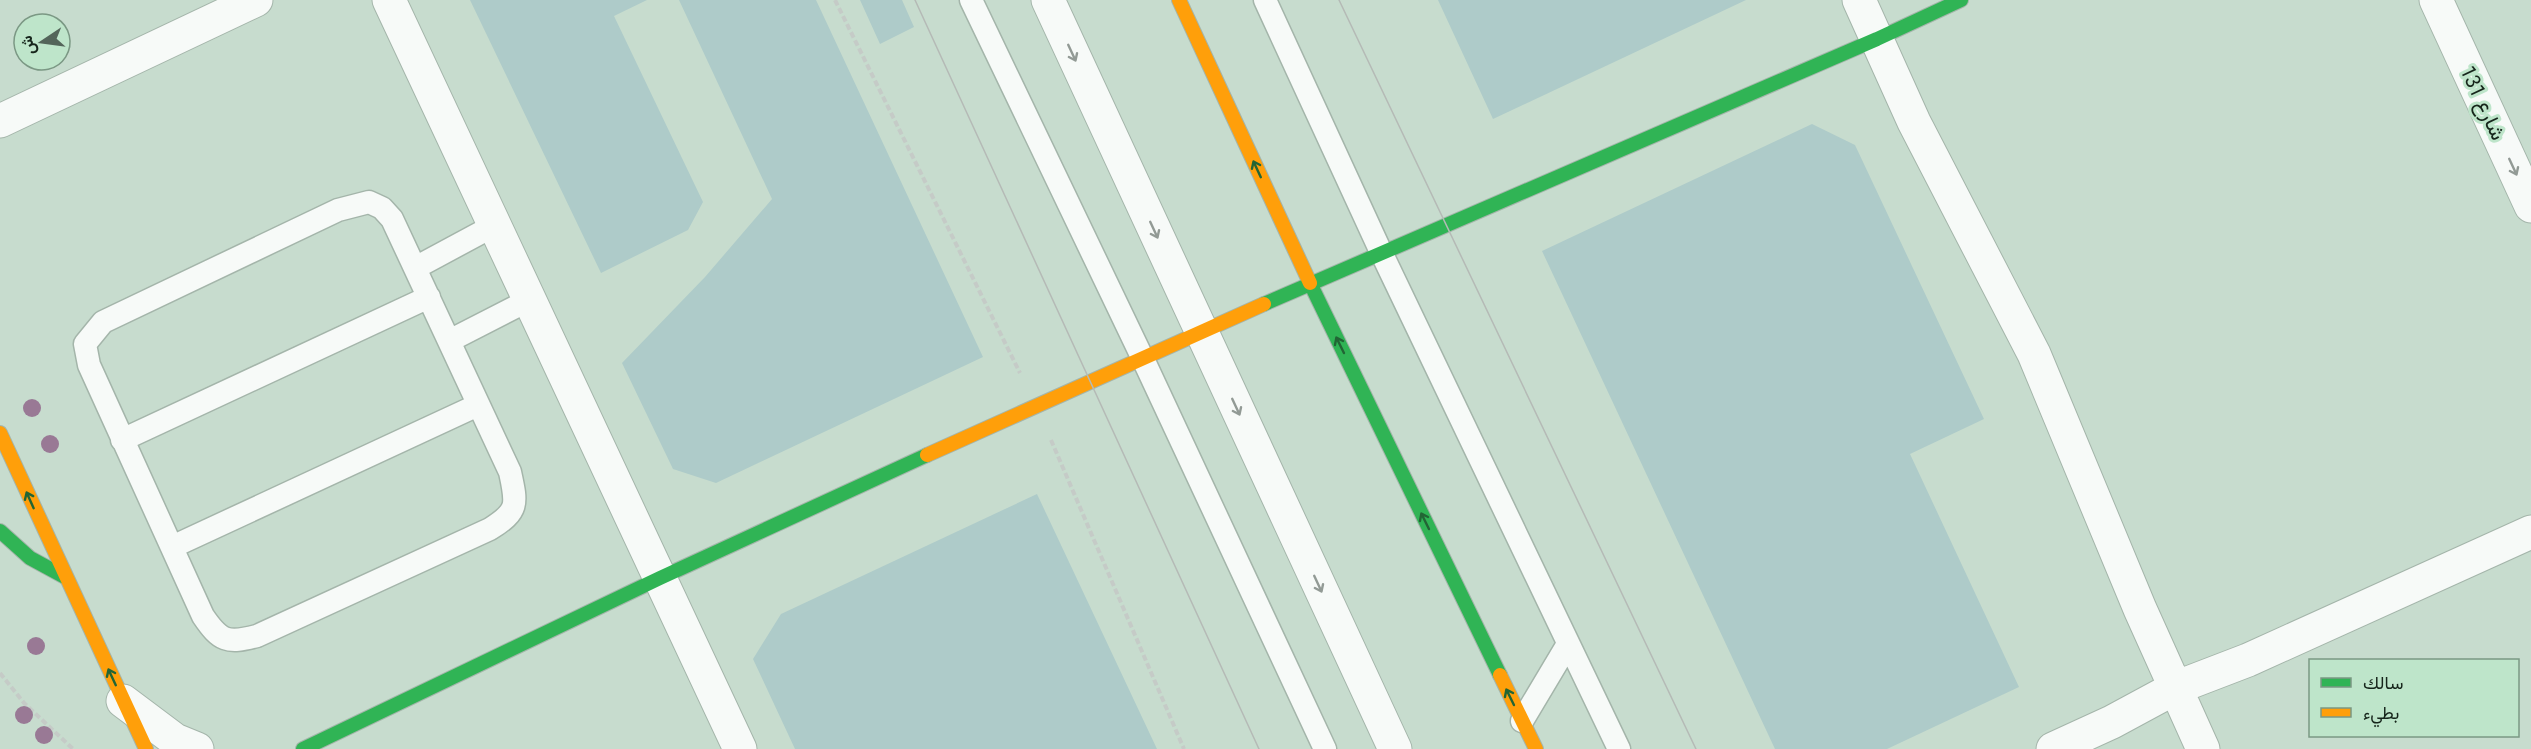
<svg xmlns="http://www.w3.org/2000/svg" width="2531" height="749" viewBox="0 0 2531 749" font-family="Jost,Vazirmatn,sans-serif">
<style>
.building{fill:#aecbc9}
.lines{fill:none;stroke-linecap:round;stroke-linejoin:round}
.lane-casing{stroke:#a4b5aa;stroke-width:25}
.street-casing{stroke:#a4b5aa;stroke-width:35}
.fast-casing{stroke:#a4b5aa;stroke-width:16}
.slow-casing{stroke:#a4b5aa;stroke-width:16}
.path{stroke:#c5cbc7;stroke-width:4;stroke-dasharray:6 3;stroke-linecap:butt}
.lane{stroke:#f7faf8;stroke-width:22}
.street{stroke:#f7faf8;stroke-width:33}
.fast{stroke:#30b455;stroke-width:14}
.slow{stroke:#ff9f0a;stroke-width:14}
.tram{stroke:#b5bab6;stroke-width:1.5}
.tree{fill:#997995}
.oneway{stroke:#929a95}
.oneway2{stroke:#226535}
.labels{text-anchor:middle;stroke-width:6;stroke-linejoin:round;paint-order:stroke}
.street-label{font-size:21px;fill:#16251b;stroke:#bee5ca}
</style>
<rect width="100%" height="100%" fill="#c7dcce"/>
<path class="building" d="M 470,0 L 647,0 L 614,16 L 703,202 L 688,230 L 601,273 Z
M 679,0 L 816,0 L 983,357 L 716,483 L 673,469 L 622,363 L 705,277 L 772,199 Z
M 860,0 L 902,0 L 914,27 L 880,44 Z
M 1438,0 L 1746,0 L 1493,119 Z
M 1812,124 L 1855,145 L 1984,419 L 1910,454 L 2019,687 L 1887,749 L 1775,749 L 1542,251 Z
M 1037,494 L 1157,749 L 795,749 L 753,659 L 781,614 Z"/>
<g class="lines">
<defs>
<path id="lane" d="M 971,0 L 1143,359 L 1325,749
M 1265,0 L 1381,252 L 1619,749
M 369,202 L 382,208 L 392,219 L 510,472 C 517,504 519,511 490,529 L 257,636 C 227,644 220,641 203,616 L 89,365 L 85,344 L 103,322 L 338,210 Z
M 415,268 L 495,225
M 449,341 L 529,300
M 122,440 L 429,297
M 172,547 L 478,405
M 1522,721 L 1568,644"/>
<path id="street" d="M 389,0 L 740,749
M 1048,0 L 1395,749
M 1859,0 L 1914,122 L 2034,354 L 2140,609 L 2203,749
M 2436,0 L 2531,206
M 0,121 L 256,0
M 123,701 L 175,740 L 197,749
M 2053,749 L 2112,722 L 2175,688 L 2248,660 L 2531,532"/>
<path id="fast" d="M 1310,283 L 1500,675
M 1264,304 L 1877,39 L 1961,0
M 0,531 L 30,558 L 65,577
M 303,749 L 660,578 L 927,455"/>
<path id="slow" d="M 1179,0 L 1310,283
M 0,433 L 146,749
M 927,455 L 1264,304
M 1500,675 L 1536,749"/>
</defs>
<use href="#lane" class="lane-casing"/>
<use href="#street" class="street-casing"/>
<use href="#fast" class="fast-casing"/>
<use href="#slow" class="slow-casing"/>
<path class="path" d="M 835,0 L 1020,373
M 1051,440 L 1184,749
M 0,673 L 24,703 L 73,749"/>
<use href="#lane" class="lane"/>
<use href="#street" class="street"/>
<use href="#fast" class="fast"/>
<use href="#slow" class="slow"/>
<path class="tram" d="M 915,0 L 1259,749
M 1339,0 L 1696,749"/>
</g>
<g class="tree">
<circle cx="32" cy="408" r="9"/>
<circle cx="50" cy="444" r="9"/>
<circle cx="36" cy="646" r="9"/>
<circle cx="24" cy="715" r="9"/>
<circle cx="44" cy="735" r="9"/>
</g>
<defs><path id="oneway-shaft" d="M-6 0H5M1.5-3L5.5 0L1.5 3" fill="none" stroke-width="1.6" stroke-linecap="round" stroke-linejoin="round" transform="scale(1.5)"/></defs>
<g class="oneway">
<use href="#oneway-shaft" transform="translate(1072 53) rotate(65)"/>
<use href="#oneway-shaft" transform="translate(2513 167) rotate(65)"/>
<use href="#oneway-shaft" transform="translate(1154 230) rotate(65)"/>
<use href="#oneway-shaft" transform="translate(1236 407) rotate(65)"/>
<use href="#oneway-shaft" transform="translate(1318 584) rotate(65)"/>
</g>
<g class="oneway2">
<use href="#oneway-shaft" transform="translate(1257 169) rotate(-115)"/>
<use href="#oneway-shaft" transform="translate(1340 345) rotate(-116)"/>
<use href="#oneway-shaft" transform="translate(30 500) rotate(-114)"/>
<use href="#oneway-shaft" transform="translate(1425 521) rotate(-116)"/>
<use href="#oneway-shaft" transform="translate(112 677) rotate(-115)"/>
<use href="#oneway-shaft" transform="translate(1510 697) rotate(-116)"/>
</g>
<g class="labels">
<g class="street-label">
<text transform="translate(2483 103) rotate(65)" y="7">شارع 131</text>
</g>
</g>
<rect x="2309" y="659" width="210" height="78" fill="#bee5ca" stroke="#7b9884" stroke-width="1.5"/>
<rect x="2321" y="678" width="30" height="9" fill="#30b455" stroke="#7b9884" stroke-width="1.5"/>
<text x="2363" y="689" font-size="18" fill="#16251b">سالك</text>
<rect x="2321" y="708" width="30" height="9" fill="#ff9f0a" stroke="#7b9884" stroke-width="1.5"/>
<text x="2363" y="719" font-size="18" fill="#16251b">بطيء</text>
<g transform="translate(42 42) rotate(257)"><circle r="28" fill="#bee5ca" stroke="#7b9884" stroke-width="1.5"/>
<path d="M0-4.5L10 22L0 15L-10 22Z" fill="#54655a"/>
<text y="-9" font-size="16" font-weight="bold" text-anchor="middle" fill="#16251b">ش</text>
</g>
</svg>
